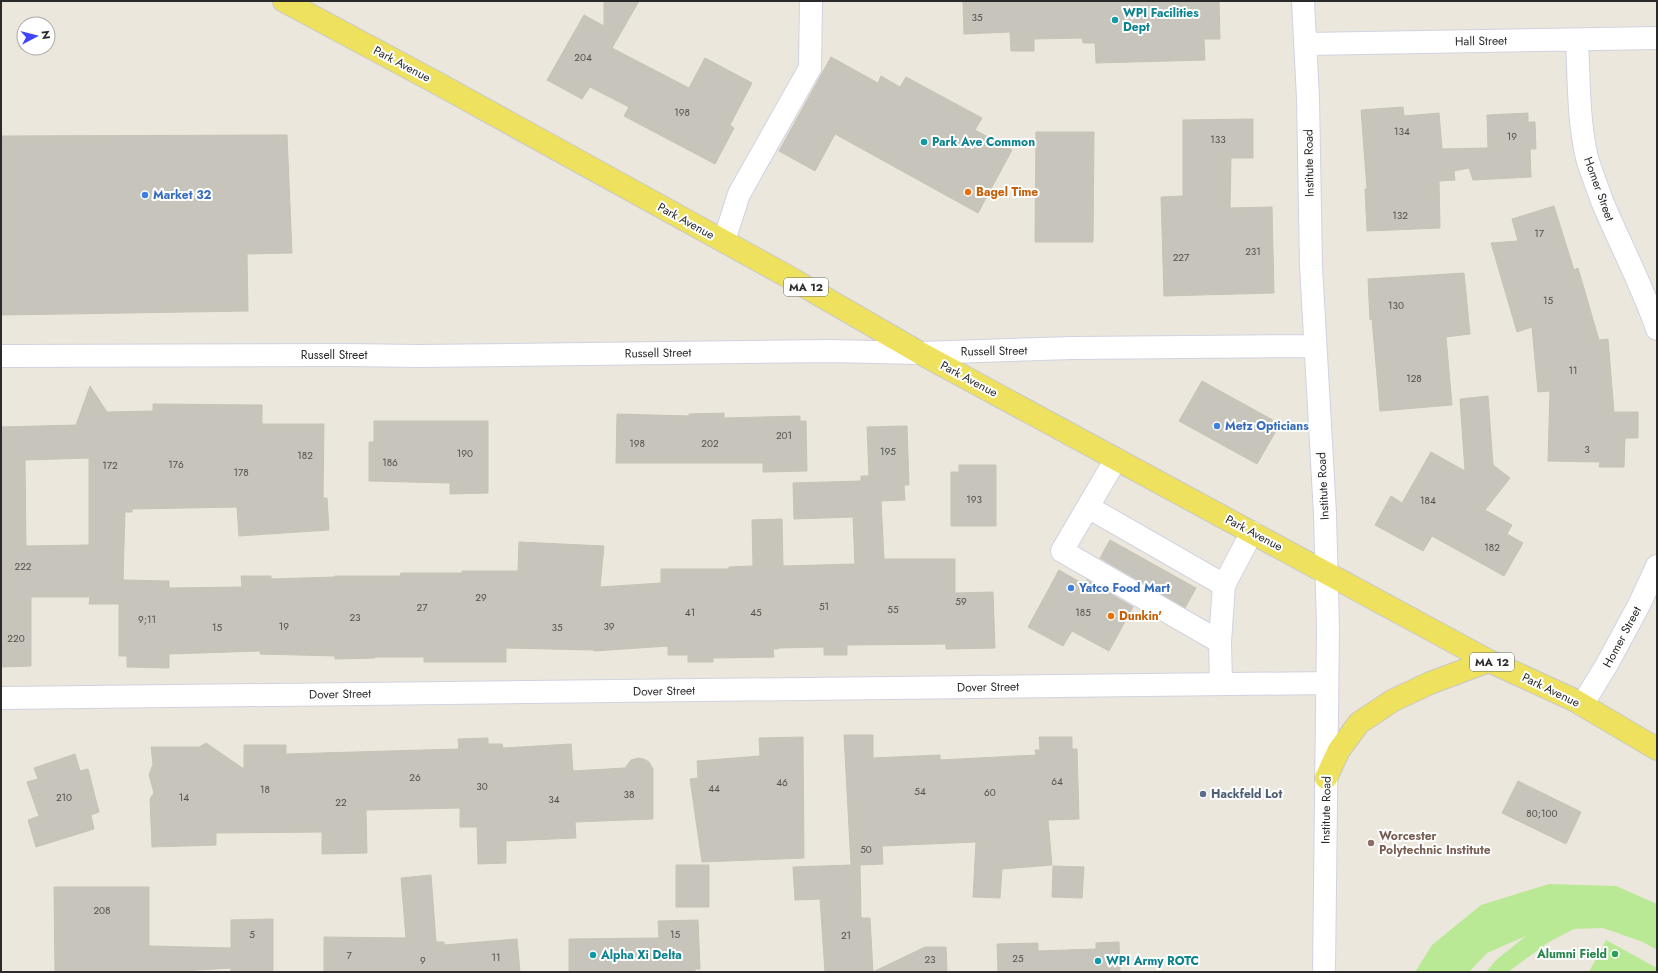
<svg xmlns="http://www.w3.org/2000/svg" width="1658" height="973" viewBox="0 0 1658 973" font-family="Jost,sans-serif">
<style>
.pitch{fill:#b9e994}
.building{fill:#c7c4bb;stroke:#c7c3b5;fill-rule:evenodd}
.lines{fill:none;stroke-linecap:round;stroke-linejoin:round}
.minor-casing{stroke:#d1d2e2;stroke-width:24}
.major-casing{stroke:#c8c8c8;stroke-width:24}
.minor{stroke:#fff;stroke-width:22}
.major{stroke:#eee15e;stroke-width:22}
.culture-dot{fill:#0f9aa8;stroke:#fff;stroke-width:1.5}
.food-dot{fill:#e8710a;stroke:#fff;stroke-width:1.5}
.shop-dot{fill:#3f7fe0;stroke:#fff;stroke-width:1.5}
.service-dot{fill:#5c6f8a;stroke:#fff;stroke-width:1.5}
.education-dot{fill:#8d6e63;stroke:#fff;stroke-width:1.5}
.leisure-dot{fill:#2e9e5b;stroke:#fff;stroke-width:1.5}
.labels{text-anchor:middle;stroke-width:4;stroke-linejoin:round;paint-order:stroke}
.number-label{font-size:10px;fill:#51504e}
.shield{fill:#fff;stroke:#6a6a6a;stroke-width:1}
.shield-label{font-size:11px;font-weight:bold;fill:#2a2a2a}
.culture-label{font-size:12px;font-weight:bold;fill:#0d838f;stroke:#fff;text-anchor:start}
.street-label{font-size:12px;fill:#2a2a2a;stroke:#fff}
.food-label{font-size:12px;font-weight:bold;fill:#c56008;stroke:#fff;text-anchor:start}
.shop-label{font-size:12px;font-weight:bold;fill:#366cbe;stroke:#fff;text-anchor:start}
.service-label{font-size:12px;font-weight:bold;fill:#4e5e75;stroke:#fff;text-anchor:start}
.education-label{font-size:12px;font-weight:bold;fill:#785e54;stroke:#fff;text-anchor:start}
.leisure-label{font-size:12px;font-weight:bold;fill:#27864d;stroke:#fff;text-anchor:end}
</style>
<rect width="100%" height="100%" fill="#ece7dc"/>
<path class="pitch" d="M 1549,884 L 1616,886 L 1657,904 L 1657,950 L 1643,942 L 1603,928 L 1574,929 L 1549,942 L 1508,972 L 1486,972 L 1496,960 L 1526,936 L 1487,953 L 1469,972 L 1415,972 L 1432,945 L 1481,905 Z
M 1606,940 L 1657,968 L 1657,972 L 1589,972 Z"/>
<path class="building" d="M 604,1 L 639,1 L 612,48 L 689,88 L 705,58 L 752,83 L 730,125 L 734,128 L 715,164 L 624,116 L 629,107 L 590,87 L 582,99 L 547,80 L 584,15 L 604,26 Z
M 963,1 L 1219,1 L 1220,39 L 1204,39 L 1205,60 L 1096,63 L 1095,43 L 1083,43 L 1082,38 L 1034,39 L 1034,51 L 1011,51 L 1010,32 L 964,34 Z
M 831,57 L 878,83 L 881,76 L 900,87 L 906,77 L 982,118 L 975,130 L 1012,150 L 978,213 L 835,134 L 815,171 L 779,151 Z
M 1403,107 L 1404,116 L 1439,113 L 1442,149 L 1488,148 L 1487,115 L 1528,113 L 1528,122 L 1535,122 L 1536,149 L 1530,149 L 1531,177 L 1473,180 L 1469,168 L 1454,171 L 1455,180 L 1439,181 L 1440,228 L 1367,231 L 1365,189 L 1367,189 L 1361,110 Z
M 1253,119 L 1253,158 L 1231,158 L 1230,208 L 1272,207 L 1274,293 L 1164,296 L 1161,197 L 1183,196 L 1183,120 Z
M 1036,132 L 1094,132 L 1093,242 L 1035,242 Z
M 287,135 L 292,253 L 247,254 L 248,311 L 1,315 L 1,136 Z
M 1554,206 L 1574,270 L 1578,268 L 1599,340 L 1608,339 L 1614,412 L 1638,412 L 1638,438 L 1625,438 L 1624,467 L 1599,467 L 1600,462 L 1548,461 L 1550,391 L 1538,392 L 1532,327 L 1517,332 L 1491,243 L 1518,241 L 1512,219 Z
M 1464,273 L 1470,334 L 1446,337 L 1452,405 L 1380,411 L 1372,319 L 1370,320 L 1368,279 Z
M 1202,381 L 1280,424 L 1257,464 L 1179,421 Z
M 90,386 L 107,412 L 153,411 L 153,404 L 262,405 L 262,424 L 324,424 L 323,498 L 327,498 L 329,530 L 239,536 L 237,507 L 132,509 L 132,512 L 125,512 L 123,580 L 169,581 L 169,588 L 242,587 L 241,576 L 271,576 L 271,579 L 335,577 L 335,576 L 400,576 L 401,573 L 462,573 L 462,571 L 518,571 L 519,542 L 604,546 L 600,587 L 661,583 L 661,569 L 729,569 L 729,567 L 753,566 L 752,520 L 782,519 L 783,566 L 855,564 L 853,517 L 794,519 L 793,483 L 861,481 L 861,476 L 869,476 L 867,427 L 907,426 L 909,485 L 904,485 L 905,500 L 881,501 L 884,559 L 955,559 L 955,593 L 993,592 L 995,648 L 946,649 L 946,644 L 847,645 L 847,655 L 824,655 L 824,647 L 778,648 L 778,649 L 773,649 L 774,657 L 713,658 L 713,662 L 688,662 L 688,655 L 668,655 L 668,646 L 594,651 L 594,650 L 506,648 L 506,662 L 424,662 L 424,657 L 375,657 L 375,658 L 335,659 L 335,656 L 260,654 L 260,651 L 169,654 L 169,668 L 127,667 L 127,656 L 119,656 L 119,604 L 89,604 L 90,597 L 31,597 L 31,666 L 1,667 L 1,427 L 76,425 ZM 89,458 L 89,545 L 26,546 L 25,460 Z
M 1488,396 L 1493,465 L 1510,478 L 1485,510 L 1512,525 L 1507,534 L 1523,543 L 1504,576 L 1432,536 L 1423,551 L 1375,525 L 1391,496 L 1402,503 L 1431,452 L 1465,471 L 1460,399 Z
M 724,413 L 724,418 L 800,416 L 800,421 L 806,421 L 807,471 L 763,472 L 763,463 L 616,463 L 617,414 L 689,416 L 689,414 Z
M 374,421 L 488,421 L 488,493 L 450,494 L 450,483 L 369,481 L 369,442 L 374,442 Z
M 959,465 L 996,465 L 996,526 L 951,526 L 951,472 L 959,472 Z
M 1110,540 L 1196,588 L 1185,608 L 1100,558 Z
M 1059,570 L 1085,585 L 1087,580 L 1133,607 L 1109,651 L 1072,631 L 1063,646 L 1028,627 Z
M 844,735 L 873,735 L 873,758 L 940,755 L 940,760 L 1036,755 L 1035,750 L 1040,750 L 1039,737 L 1072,737 L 1072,749 L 1077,749 L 1079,819 L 1048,820 L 1052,865 L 1002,869 L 1000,898 L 973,897 L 976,842 L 882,846 L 883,864 L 860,865 L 861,918 L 870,918 L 873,972 L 925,947 L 946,947 L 947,970 L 945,972 L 825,972 L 820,899 L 795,900 L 793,867 L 851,865 Z
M 803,737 L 804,858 L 702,862 L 690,779 L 698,778 L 697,761 L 760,756 L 759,738 Z
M 488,738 L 488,744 L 502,744 L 503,748 L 571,744 L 573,771 L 625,768 L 631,760 L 638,758 L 644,759 L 649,762 L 653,769 L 653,819 L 575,822 L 576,838 L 506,841 L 506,863 L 478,864 L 477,827 L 460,827 L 460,808 L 366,810 L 367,853 L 322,854 L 322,832 L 216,833 L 216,845 L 152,847 L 150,799 L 154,793 L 149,775 L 153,764 L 151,747 L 199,747 L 206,743 L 244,769 L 244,745 L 286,745 L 286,754 L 459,749 L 458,739 Z
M 75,754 L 80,771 L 88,769 L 99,812 L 91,815 L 94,829 L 36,847 L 28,820 L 39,816 L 27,782 L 38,779 L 34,768 Z
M 1518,781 L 1581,812 L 1566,844 L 1502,813 Z
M 676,865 L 709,865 L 709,907 L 676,907 Z
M 1053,866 L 1084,867 L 1082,898 L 1052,897 Z
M 431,875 L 436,942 L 444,942 L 444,945 L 517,939 L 520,972 L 324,972 L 324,937 L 406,938 L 401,878 Z
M 54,887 L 149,887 L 149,946 L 231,948 L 231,920 L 273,919 L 273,972 L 231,972 L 231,968 L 182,971 L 182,972 L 55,972 Z
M 698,920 L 700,969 L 695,969 L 695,972 L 569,972 L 569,939 L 659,938 L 658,921 Z
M 1119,942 L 1120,972 L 998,972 L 997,944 L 1038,943 L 1038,951 L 1096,949 L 1096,943 Z"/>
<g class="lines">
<defs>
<path id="minor" d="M 1303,1 L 1308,98 L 1311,266 L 1325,514 L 1328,628 L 1324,972
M 1577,40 C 1579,79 1578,119 1587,158 C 1591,172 1597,186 1602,201 C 1620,244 1642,285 1657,329
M 1306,44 L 1657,38
M 724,241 L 739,194 L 810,68 L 811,1
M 1,356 L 347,355 L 419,356 L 830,351 L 920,353 L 1073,348 L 1315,346
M 1116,459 L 1062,551 L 1220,642
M 1088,507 L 1224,585
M 1221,684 L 1220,642 L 1224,585 L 1252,532
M 1,698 L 1327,683
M 1582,705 L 1606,666 L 1639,605 L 1657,566"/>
<path id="major" d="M 284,1 L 437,83 L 785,275 L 920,353 L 1489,661 L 1574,700 L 1657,749
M 1326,778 L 1339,750 L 1359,723 L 1392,701 L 1430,683 L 1489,661"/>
</defs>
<use href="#minor" class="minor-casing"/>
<use href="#major" class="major-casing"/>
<use href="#minor" class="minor"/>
<use href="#major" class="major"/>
</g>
<g class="culture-dot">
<circle cx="1115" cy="20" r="4"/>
<circle cx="924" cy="142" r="4"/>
<circle cx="593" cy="955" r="4"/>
<circle cx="1098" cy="961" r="4"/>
</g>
<g class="food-dot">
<circle cx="968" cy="192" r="4"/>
<circle cx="1111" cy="616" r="4"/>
</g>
<g class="shop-dot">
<circle cx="145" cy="195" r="4"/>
<circle cx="1217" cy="426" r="4"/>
<circle cx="1071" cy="588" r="4"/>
</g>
<circle class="service-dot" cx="1203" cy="794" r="4"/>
<circle class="education-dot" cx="1371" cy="843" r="4"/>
<circle class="leisure-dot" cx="1615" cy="954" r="4"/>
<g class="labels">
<g class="number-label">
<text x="977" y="21">35</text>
<text x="583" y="61">204</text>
<text x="682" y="116">198</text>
<text x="1402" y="135">134</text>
<text x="1512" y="140">19</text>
<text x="1218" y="143">133</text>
<text x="1400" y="219">132</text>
<text x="1539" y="237">17</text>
<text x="1253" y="255">231</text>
<text x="1181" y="261">227</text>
<text x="1548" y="304">15</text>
<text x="1396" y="309">130</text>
<text x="1573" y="374">11</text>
<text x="1414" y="382">128</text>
<text x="784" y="439">201</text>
<text x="637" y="447">198</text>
<text x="710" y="447">202</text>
<text x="1587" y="453">3</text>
<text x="888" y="455">195</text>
<text x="465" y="457">190</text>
<text x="305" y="459">182</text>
<text x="390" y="466">186</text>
<text x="176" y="468">176</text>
<text x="110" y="469">172</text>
<text x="241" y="476">178</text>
<text x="974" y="503">193</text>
<text x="1428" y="504">184</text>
<text x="1492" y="551">182</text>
<text x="23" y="570">222</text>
<text x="481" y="601">29</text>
<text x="961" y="605">59</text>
<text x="824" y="610">51</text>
<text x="422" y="611">27</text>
<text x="893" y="613">55</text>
<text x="690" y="616">41</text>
<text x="756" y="616">45</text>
<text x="1083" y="616">185</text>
<text x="355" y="621">23</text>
<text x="147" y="623">9;11</text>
<text x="284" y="630">19</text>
<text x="609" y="630">39</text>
<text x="217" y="631">15</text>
<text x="557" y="631">35</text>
<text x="16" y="642">220</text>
<text x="415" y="781">26</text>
<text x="1057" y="785">64</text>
<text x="782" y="786">46</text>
<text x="482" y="790">30</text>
<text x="714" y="792">44</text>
<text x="265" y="793">18</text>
<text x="920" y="795">54</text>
<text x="990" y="796">60</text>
<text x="629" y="798">38</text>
<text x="64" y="801">210</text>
<text x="184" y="801">14</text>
<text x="554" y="803">34</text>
<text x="341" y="806">22</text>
<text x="1542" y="817">80;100</text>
<text x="866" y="853">50</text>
<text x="102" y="914">208</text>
<text x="252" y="938">5</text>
<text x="675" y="938">15</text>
<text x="846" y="939">21</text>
<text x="349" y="959">7</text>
<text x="496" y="961">11</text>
<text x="1018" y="962">25</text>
<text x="930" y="963">23</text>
<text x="423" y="964">9</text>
</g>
<g class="shield">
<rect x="784" y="278" width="44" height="18" rx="3"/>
<rect x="1470" y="653" width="44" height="18" rx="3"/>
</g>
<g class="shield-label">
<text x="806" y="291">MA 12</text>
<text x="1492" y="666">MA 12</text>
</g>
<g class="culture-label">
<text x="1123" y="17">WPI Facilities<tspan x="1123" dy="14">Dept</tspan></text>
<text x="932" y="146">Park Ave Common</text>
<text x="601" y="959">Alpha Xi Delta</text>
<text x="1106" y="965">WPI Army ROTC</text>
</g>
<g class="street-label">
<text transform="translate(1481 41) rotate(-1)" y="4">Hall Street</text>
<text transform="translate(402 64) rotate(28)" y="4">Park Avenue</text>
<text transform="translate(1309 163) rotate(-91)" y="4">Institute Road</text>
<text transform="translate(1599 189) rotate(70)" y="4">Homer Street</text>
<text transform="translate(686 221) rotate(29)" y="4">Park Avenue</text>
<text transform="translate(994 351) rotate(-1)" y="4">Russell Street</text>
<text transform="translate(658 353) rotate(-1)" y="4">Russell Street</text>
<text x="334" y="359">Russell Street</text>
<text transform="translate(969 379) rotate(28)" y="4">Park Avenue</text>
<text transform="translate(1323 486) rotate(-93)" y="4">Institute Road</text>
<text transform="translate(1254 533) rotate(28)" y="4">Park Avenue</text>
<text transform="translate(1622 637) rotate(-62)" y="4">Homer Street</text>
<text transform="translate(988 687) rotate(-1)" y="4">Dover Street</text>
<text transform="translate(1551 690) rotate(26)" y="4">Park Avenue</text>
<text transform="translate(664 691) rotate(-1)" y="4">Dover Street</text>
<text transform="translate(340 694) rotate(-1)" y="4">Dover Street</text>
<text transform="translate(1326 810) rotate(-89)" y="4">Institute Road</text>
</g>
<g class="food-label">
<text x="976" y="196">Bagel Time</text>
<text x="1119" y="620">Dunkin'</text>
</g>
<g class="shop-label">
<text x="153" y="199">Market 32</text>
<text x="1225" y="430">Metz Opticians</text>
<text x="1079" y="592">Yatco Food Mart</text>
</g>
<g class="service-label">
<text x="1211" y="798">Hackfeld Lot</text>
</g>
<g class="education-label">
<text x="1379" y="840">Worcester<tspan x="1379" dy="14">Polytechnic Institute</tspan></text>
</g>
<g class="leisure-label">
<text x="1607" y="958">Alumni Field</text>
</g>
</g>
<rect width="1658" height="973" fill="none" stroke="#2a2a2a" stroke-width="4"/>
<g transform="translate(36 36) rotate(83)"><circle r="19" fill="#ffffff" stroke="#aaaaaa"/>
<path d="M0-3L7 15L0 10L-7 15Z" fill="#3d45f7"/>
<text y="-6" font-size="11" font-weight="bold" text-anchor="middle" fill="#2a2a2a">N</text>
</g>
</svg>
